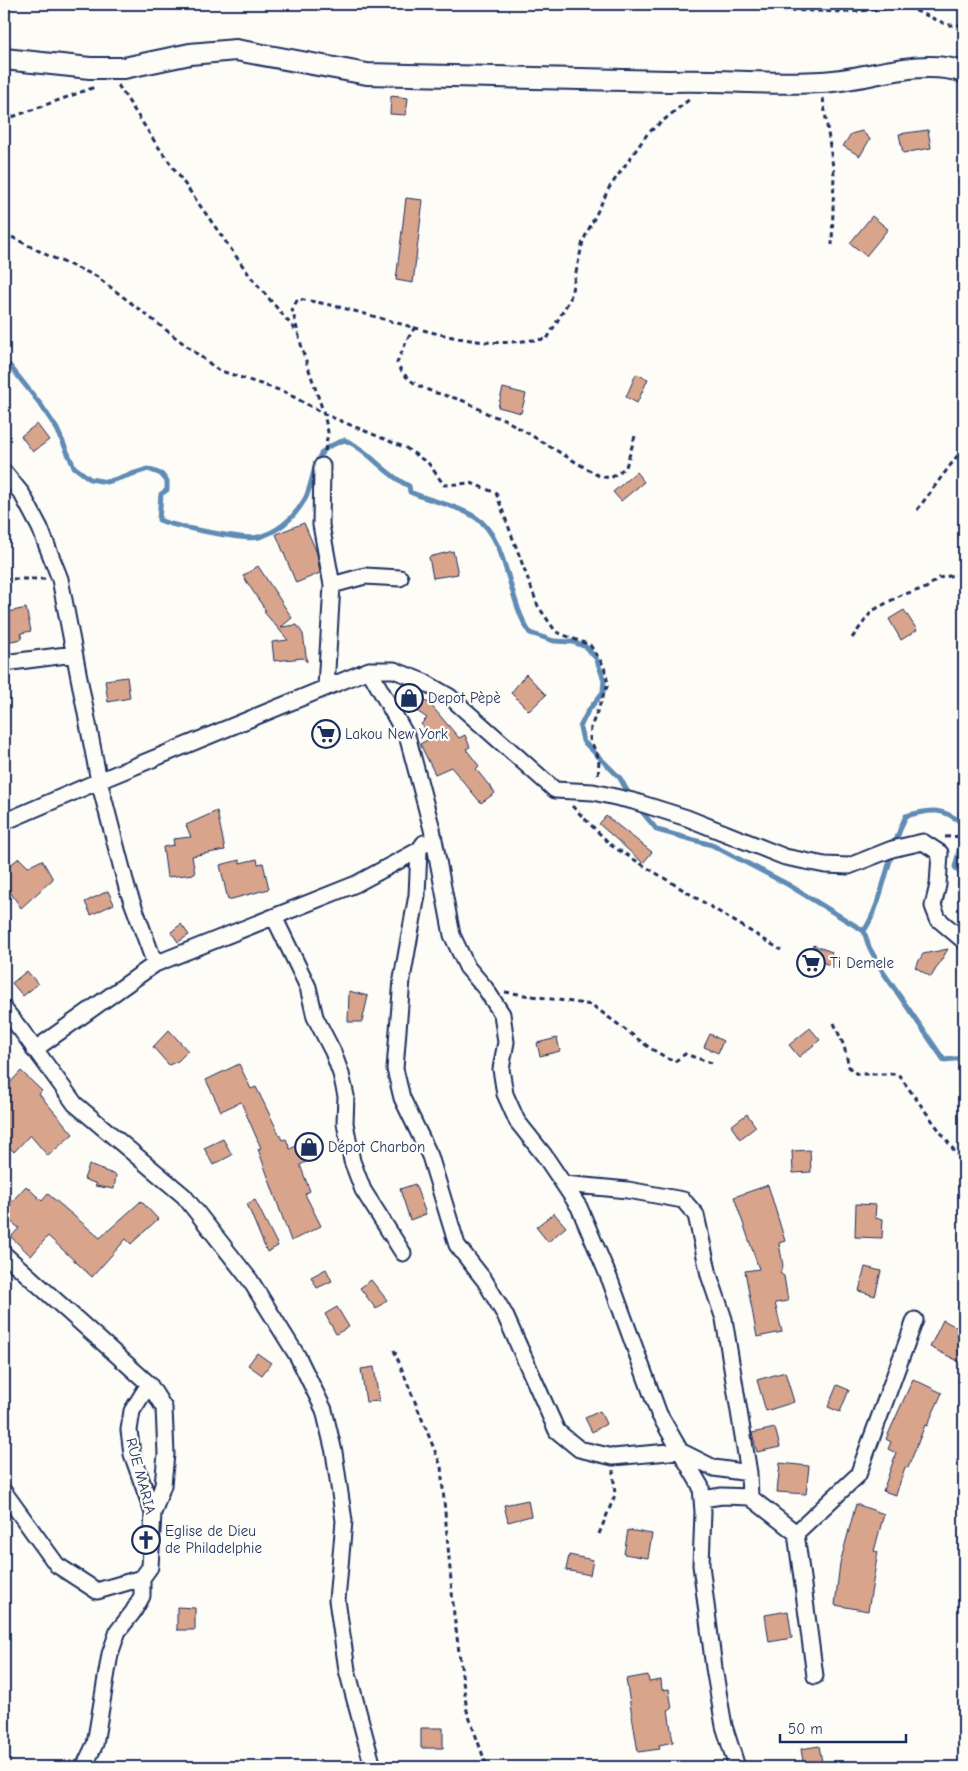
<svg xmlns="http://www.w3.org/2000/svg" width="968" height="1771" viewBox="0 0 968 1771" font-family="'Comic Neue',sans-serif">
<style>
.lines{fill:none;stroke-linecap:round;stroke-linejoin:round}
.stream{stroke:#5f8bb4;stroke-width:5}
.building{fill:#d8a48c;stroke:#1b2f5e}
.minor-casing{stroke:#1b2f5e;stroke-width:19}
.tertiary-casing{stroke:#1b2f5e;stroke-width:24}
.path{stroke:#1b2f5e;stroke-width:3;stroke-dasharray:5 4;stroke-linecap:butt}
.minor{stroke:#fdfcf7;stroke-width:15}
.tertiary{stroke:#fdfcf7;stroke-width:20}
.labels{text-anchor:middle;stroke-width:4.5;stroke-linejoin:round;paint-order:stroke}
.poi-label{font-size:15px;fill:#1b2f5e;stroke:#fdfcf7;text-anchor:start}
.street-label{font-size:15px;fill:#1b2f5e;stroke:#fdfcf7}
</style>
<rect width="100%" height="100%" fill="#fdfcf7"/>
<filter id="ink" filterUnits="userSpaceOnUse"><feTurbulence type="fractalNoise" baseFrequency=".02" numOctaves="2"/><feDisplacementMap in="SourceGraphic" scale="10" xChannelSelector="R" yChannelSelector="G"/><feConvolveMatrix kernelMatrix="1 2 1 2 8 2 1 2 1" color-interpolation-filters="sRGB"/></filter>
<g filter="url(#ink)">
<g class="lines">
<path class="stream" d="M 4,365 L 10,366 L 41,405 L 57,429 L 74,467 L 90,479 L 107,482 L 148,469 L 161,474 L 167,481 L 167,490 L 161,494 L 159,520 C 173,526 246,541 259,537 C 280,531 294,518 305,499 C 313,485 313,457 327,448 C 333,444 339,442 345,440 C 370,451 385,475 409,486 L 410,492 C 432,502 455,504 475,517 C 508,537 508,602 530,633 L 554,641 L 573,642 L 586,647 L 596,658 L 604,680 L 603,692 L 588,711 L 580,727 L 583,741 L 620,778 L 631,798
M 638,807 L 657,830 L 712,845 L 787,884 L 864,931 C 884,901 888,851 906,816 C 931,809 944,807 964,825
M 964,830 L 955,867 L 964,878
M 864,931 L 869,947 L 883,972 L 944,1060 L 964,1058"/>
</g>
<path class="building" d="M 391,96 L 408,98 L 406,115 L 390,114 Z
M 928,130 L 931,148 L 903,153 L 899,134 Z
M 862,131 L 870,139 L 860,156 L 843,146 L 851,134 Z
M 406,198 L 423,200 L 413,283 L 396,280 Z
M 872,216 L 888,229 L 866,256 L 850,243 Z
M 636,374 L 648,379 L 637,403 L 626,397 Z
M 503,388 L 526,394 L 521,413 L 498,407 Z
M 37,424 L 49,440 L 33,452 L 21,436 Z
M 636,472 L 644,482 L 621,501 L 613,492 Z
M 304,523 L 317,553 L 320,573 L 296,583 L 276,534 Z
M 453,551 L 458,574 L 433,578 L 429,557 Z
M 258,566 L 292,618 L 281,627 L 297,625 L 303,634 L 307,662 L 303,658 L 274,661 L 272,642 L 288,640 L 264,612 L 266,611 L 243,576 Z
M 26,608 L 31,631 L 21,633 L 22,639 L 6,642 L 4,613 Z
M 904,610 L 917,630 L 901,640 L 889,619 Z
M 526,674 L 546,695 L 529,711 L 511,693 Z
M 127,677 L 130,698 L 108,702 L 105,680 Z
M 405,688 L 430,704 L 459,738 L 465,735 L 470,747 L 466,749 L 479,766 L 476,769 L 495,793 L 481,803 L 451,767 L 435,774 L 420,744 L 433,737 L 421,724 L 427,718 L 398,698 Z
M 217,811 L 225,850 L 192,856 L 195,874 L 167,877 L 163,847 L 174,845 L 173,839 L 191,837 L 186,825 Z
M 606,816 L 652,852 L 643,863 L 599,824 Z
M 19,858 L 28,867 L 42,860 L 53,879 L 21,908 L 4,883 L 4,870 Z
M 257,859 L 258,864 L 263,863 L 269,889 L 228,900 L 220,865 L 240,860 L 240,863 Z
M 108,891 L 114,904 L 91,915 L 85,902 Z
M 181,924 L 189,935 L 178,942 L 171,932 Z
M 813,945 L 832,952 L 831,955 L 836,967 L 809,958 Z
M 948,949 L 931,977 L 915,967 L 923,954 Z
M 27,971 L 38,984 L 23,996 L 12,983 Z
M 349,991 L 368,996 L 362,1022 L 348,1022 Z
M 810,1028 L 820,1040 L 799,1057 L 789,1045 Z
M 169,1030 L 188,1051 L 178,1061 L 169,1065 L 153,1047 Z
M 710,1034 L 723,1041 L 718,1053 L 704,1047 Z
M 557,1038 L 560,1051 L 540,1056 L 537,1043 Z
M 239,1064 L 251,1089 L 256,1087 L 282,1140 L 286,1139 L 290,1149 L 304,1142 L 312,1159 L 300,1165 L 310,1191 L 305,1194 L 321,1226 L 291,1241 L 258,1149 L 261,1148 L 241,1102 L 221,1111 L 206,1080 Z
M 21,1071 L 42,1091 L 39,1094 L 73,1134 L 48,1156 L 30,1135 L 14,1152 L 4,1142 L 4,1089 Z
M 747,1114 L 756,1127 L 740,1139 L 731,1126 Z
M 223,1139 L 232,1155 L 213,1165 L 204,1148 Z
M 810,1150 L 811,1172 L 793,1173 L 792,1151 Z
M 89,1165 L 116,1175 L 114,1189 L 95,1186 L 97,1184 L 84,1179 Z
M 415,1184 L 426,1214 L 410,1220 L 400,1189 Z
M 768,1185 L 785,1241 L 779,1243 L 783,1266 L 780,1273 L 784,1276 L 788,1301 L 775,1303 L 782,1332 L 757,1337 L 745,1271 L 759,1269 L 734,1197 Z
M 26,1186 L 42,1201 L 48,1194 L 100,1238 L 141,1201 L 158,1219 L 131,1244 L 126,1239 L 92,1277 L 48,1236 L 31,1256 L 11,1237 L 19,1228 L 4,1216 L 4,1210 Z
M 255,1200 L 278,1246 L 267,1252 L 247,1204 Z
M 856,1204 L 876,1205 L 875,1218 L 883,1219 L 882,1238 L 855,1237 Z
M 554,1213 L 566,1227 L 548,1242 L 536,1227 Z
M 865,1267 L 881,1271 L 875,1296 L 859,1291 Z
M 326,1269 L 332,1281 L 317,1288 L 311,1277 Z
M 371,1280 L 387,1300 L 376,1309 L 360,1288 Z
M 337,1307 L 349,1327 L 336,1334 L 325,1314 Z
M 943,1320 L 964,1331 L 964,1364 L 930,1347 Z
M 257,1353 L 271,1363 L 262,1375 L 248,1365 Z
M 374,1367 L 379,1401 L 366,1402 L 361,1369 Z
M 785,1372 L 794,1402 L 766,1411 L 757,1380 Z
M 913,1379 L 942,1393 L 927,1426 L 925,1425 L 908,1468 L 905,1467 L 896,1495 L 883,1491 L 896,1453 L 888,1449 L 891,1442 L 886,1439 Z
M 837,1385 L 849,1390 L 840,1412 L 828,1407 Z
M 600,1411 L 606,1424 L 592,1432 L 585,1418 Z
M 775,1428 L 780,1447 L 757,1452 L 752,1433 Z
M 780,1463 L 809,1466 L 806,1494 L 777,1492 Z
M 528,1500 L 531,1516 L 508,1522 L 504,1505 Z
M 856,1504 L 884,1514 L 874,1551 L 878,1552 L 868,1611 L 835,1605 L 840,1563 Z
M 628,1530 L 652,1534 L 648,1558 L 624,1554 Z
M 569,1555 L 593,1560 L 590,1575 L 566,1570 Z
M 177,1607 L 195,1608 L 195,1630 L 177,1630 Z
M 788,1611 L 792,1638 L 769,1642 L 765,1615 Z
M 648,1675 L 649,1682 L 661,1680 L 662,1690 L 669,1689 L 672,1709 L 668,1710 L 673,1742 L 659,1745 L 660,1749 L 638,1752 L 626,1679 Z
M 421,1728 L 443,1728 L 443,1748 L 421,1748 Z
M 819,1746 L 823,1767 L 804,1767 L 801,1749 Z"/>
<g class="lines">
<defs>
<path id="minor" d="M 322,466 L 321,525 L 332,585 L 326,687
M 4,472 L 22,494 L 40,528 L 60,579 L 99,781 L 127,888 L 155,964
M 332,585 L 365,576 L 400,578
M 4,663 L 74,654
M 369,670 L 394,670 L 424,682 L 450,697 L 555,790 L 593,792 L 633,801 L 687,818 L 785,857 L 825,865 L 849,866 L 892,849 L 923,842 L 940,853 L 938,885 L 933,906 L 938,919 L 964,941
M 4,822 L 99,781 L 369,670 L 408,739 L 432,829 L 452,935 L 467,967 L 485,988 L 502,1014 L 506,1042 L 501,1069 L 505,1094 L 517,1121 L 544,1155 L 579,1207 L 610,1280 L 659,1414 L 701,1487 L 703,1512 L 701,1565 L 714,1668 L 724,1726 L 737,1767
M 419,850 L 417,895 L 402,979 L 395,1069 L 402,1098 L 430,1156 L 457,1245 L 485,1281 L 505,1315 L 557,1431 L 579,1449 L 613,1457 L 680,1451 L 714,1468 L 749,1473 L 750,1497 L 796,1533 L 858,1475 L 915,1320
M 274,917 L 308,987 L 315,1017 L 333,1052 L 341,1074 L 346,1096 L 345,1123 L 352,1161 L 363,1190 L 403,1253
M 4,1009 L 21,1030 L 75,1104 L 184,1196 L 250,1280 L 298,1357 L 324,1410 L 334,1452 L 344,1521 L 337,1600 L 347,1670 L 373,1767
M 34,1050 L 155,964 L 356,884 L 419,850 L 424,843
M 564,1184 L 628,1190 L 683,1200 L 696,1215 L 709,1275 L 724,1319 L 749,1473
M 4,1254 L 149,1384 L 164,1408 L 166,1454 L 163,1485 L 153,1513
M 4,1492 L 57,1565 L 97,1591 L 142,1578
M 702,1499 L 722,1496 L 750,1497
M 796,1533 L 815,1676
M 84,1767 L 95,1744 L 110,1654 L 118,1631 L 133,1612 L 142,1596 L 142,1578 L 150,1567 L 153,1513 L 132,1454 L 129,1430 L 132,1411 L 149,1384"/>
<path id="tertiary" d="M 4,59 L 90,68 L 124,68 L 190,54 L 236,50 L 367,74 L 668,81 C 719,79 770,85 821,82 C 869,80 916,57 964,72"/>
</defs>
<use href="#minor" class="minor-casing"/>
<use href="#tertiary" class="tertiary-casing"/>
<path class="path" d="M 755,4 L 778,10 L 848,12 L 907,7 L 948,25 L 964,25
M 118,85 L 155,142 L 250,276 L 298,333
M 823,98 L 834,174 L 832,245
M 4,120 L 95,87
M 4,233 L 51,257 L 96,276 L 218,370 L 285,392 L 324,414 L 406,448 L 429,464 L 444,485 L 471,483 L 496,493 L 538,606 L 556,632 L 590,645 L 604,666 L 608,684 L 591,727 L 590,739 L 599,759 L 598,778
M 415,327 L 407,340 L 397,363 C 410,390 436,392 461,400 C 478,406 484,415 504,419 L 599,476 L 611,478 L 626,467 L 635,436
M 325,451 L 328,432 L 324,414 L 303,352 L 292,309 L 298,299 C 361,308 421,335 485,342 C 505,344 527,340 547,339 L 570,299 L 583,241 L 609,188 L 648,133 L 691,98
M 917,510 L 964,447
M 4,579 L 45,579
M 852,638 L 872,611 L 901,595 L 926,588 L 939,578 L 964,573
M 572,806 L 612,846 L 781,950
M 945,837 L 964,836
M 505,992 L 592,1005 L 650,1048 L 674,1062 L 685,1054 L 712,1063
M 834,1023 L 844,1046 L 849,1067 L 857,1074 L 898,1074 L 964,1164
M 394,1350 L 441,1466 L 454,1615 L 467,1711 L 487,1767
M 599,1534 L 615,1495 L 613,1470"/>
<use href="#minor" class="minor"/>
<use href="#tertiary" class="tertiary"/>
</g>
</g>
<defs>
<symbol id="shop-ring" viewBox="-11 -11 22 22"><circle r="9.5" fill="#fdfcf7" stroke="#1b2f5e" stroke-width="1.5"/><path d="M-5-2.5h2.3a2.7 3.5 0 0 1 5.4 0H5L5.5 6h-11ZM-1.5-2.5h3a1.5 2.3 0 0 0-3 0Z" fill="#1b2f5e"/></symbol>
<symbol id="supermarket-ring" viewBox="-11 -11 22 22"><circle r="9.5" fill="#fdfcf7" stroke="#1b2f5e" stroke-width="1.5"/><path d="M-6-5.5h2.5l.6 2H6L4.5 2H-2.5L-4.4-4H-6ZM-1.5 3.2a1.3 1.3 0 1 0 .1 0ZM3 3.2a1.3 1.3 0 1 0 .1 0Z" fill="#1b2f5e"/></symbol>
<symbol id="church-ring" viewBox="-11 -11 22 22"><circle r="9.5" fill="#fdfcf7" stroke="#1b2f5e" stroke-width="1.5"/><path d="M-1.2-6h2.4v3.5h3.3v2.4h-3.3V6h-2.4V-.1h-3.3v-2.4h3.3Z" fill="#1b2f5e"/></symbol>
</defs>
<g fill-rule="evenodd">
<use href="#shop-ring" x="393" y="682" width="32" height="32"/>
<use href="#supermarket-ring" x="310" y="718" width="32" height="32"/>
<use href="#supermarket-ring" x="795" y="947" width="32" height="32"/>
<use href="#shop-ring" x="293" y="1131" width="32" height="32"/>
<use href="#church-ring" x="130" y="1524" width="32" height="32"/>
</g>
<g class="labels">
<g class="poi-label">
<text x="428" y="703">Depot Pèpè</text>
<text x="345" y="739">Lakou New York</text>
<text x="830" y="968">Ti Demele</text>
<text x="328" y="1152">Dépot Charbon</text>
<text x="165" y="1536">Eglise de Dieu<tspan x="165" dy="17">de Philadelphie</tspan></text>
</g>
<g class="street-label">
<text transform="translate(141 1476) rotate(75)" y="5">RUE MARIA</text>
</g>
</g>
<rect width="968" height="1771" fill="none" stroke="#fdfcf7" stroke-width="20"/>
<rect x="10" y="10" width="948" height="1751" fill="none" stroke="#1b2f5e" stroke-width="2" filter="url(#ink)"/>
<path d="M780 1734v8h126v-8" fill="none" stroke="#1b2f5e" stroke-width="2.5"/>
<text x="788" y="1734" font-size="15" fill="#1b2f5e" stroke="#fdfcf7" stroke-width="4" paint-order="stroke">50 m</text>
</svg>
